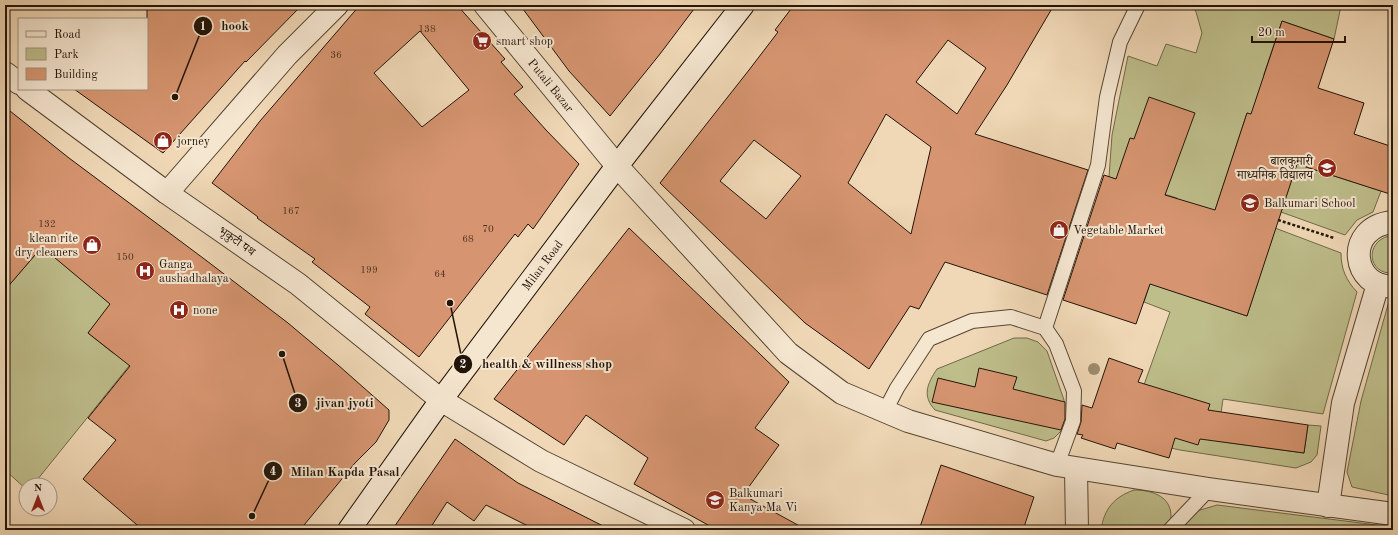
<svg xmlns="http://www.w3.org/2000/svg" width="1398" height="535" viewBox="0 0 1398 535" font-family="'Old Standard TT','Noto Serif Devanagari',serif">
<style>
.green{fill:#bebe8b;stroke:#70694a}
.building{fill:#d69570;stroke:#231408;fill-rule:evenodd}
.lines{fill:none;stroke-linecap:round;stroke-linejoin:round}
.lane-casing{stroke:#564534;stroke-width:16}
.street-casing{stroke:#564534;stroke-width:24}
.secondary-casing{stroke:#231408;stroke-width:24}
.path{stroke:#231408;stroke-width:2.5;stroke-dasharray:3 2;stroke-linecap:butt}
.lane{stroke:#f5e6d0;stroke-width:14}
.street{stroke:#f5e6d0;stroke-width:22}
.secondary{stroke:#f5e6d0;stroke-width:22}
.tree{fill:#9d8d70}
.labels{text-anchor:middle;stroke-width:4;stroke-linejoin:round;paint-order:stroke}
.number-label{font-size:10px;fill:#503422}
.poi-label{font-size:12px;fill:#231408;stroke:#f5e6d0;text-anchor:start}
.street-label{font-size:12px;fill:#231408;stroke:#f5e6d0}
.leader{fill:none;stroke:#231408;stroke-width:1.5}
.callout-dot{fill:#231408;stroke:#f5e6d0;stroke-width:1.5}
.mark-label{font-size:12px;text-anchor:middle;font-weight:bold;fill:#fff}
.callout-label{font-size:13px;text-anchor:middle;font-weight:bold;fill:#231408;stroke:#f5e6d0;stroke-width:4;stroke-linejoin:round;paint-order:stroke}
</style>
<rect width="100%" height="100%" fill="#f0d8b6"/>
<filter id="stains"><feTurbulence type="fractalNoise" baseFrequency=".005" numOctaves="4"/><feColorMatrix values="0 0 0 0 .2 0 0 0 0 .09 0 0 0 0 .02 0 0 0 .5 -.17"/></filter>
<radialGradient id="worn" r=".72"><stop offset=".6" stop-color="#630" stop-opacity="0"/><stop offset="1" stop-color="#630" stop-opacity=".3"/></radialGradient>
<path class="green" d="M 1194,5 L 1341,6 L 1334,39 L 1282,21 L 1264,74 L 1267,120 L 1247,113 L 1187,296 L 1247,316 L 1275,228 L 1341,253 C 1341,269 1346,280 1357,292 L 1323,414 L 1223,399 L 1217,441 L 1304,453 L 1308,425 L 1321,426 L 1317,455 L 1311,462 L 1296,468 L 1180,450 L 1125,438 L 1170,312 L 1144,302 L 1177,198 L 1109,177 L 1112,135 L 1128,56 L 1157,66 L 1166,44 L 1196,53 L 1202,33 Z
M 1297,164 L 1381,191 L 1373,212 L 1357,220 L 1345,235 L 1281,212 Z
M 70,214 L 64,265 L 111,304 L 88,333 L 113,353 L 137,356 L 33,485 L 26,485 L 26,489 L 5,470 L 5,290 Z
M 1389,236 L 1393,236 L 1393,273 C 1368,275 1364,242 1389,236 Z
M 1393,300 L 1393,496 L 1352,487 L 1347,472 L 1361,401 L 1389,301 Z
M 1014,338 L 1027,338 L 1038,342 L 1047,351 L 1064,400 L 1064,418 L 1062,430 L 1054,438 L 1046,441 L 935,410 C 922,396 927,384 937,369 Z
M 1134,490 C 1148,490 1166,494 1170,509 C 1171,511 1171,516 1171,519 L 1160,530 L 1101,530 C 1104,509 1114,497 1134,490 Z
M 1217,505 L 1393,527 L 1393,530 L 1179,530 L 1197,511 Z"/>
<path class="building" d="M 147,5 L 302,5 L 246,62 L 245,61 L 163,153 L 74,89 L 147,89 Z
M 360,5 L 457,5 L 505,59 L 501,62 L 523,87 L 514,94 L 546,130 L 579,164 L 533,229 L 528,224 L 518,237 L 515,234 L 419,357 L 365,314 L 370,307 L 312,262 L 315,259 L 257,218 L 258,217 L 212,183 L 260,121 ZM 420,31 L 469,90 L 422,127 L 374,73 Z
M 520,5 L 697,5 L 660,54 L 610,116 L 569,71 Z
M 794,5 L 1054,5 L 1007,85 L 975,134 L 1088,170 L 1047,295 L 945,262 L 919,309 L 910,306 L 869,369 L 805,323 L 660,183 L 749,70 L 778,32 L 775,30 ZM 948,40 L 986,68 L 957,114 L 916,82 ZM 886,114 L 931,147 L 911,234 L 848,183 ZM 754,140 L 801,176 L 766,219 L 720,181 Z
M 1282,21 L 1334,39 L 1318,88 L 1364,103 L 1354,134 L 1393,147 L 1393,195 L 1297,164 L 1247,316 L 1150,284 L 1136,324 L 1063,300 L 1104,175 L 1116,179 L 1130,138 L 1134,139 L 1149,97 L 1195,113 L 1165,195 L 1215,210 L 1247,113 L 1251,114 Z
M 5,107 L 69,158 L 207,261 L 288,323 L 338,365 L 389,410 L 389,420 L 376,442 L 355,463 L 300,530 L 143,530 L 83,479 L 116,440 L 88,418 L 130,366 L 88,333 L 110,304 L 42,247 L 5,290 Z
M 629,228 L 789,382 L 755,428 L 779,445 L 743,495 L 807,530 L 717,530 L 634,484 L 648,458 L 586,415 L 564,445 L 494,399 Z
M 1109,358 L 1143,370 L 1138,382 L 1210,404 L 1208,410 L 1308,425 L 1304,453 L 1200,439 L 1198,445 L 1175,438 L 1169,458 L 1117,443 L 1115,449 L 1081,438 L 1083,435 L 1077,434 L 1081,422 L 1082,405 L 1092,408 Z
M 979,368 L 1017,377 L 1013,389 L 1065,402 L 1065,419 L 1061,430 L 932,402 L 938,378 L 975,387 Z
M 455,439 L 518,483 L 611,530 L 536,530 L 486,505 L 474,521 L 447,502 L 429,530 L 392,530 Z
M 941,465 L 1034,497 L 1023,530 L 919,530 Z"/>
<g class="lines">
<defs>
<path id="lane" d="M 1045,328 L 1098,165 L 1107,97 L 1120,42 L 1138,5
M 885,411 L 897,388 L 929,339 L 972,321 L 1011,317 L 1045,328 L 1056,344 L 1074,391 L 1073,421 L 1057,465
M 1170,530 L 1209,489"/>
<g id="street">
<path id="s1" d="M 485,5 L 617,166 L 788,353 L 842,393 L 908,421 L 1057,465 L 1209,489 L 1393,514"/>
<path d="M 5,73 L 19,83"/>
<path d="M 27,89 L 167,193 L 298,284 L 441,400 L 541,461 L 684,530"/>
<path d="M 167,193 L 287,55 L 337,5"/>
<path d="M 1393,222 C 1342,227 1353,290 1393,286"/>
<path d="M 1076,469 L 1077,530"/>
<path d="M 1328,506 L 1343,403 L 1378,284"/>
</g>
<g id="secondary">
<path id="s2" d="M 349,530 L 441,400 L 617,166 L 743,5"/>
</g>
</defs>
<use href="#lane" class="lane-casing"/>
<use href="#street" class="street-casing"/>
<use href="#secondary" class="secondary-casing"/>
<path class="path" d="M 1278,220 L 1334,238"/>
<use href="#lane" class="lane"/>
<use href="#street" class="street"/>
<use href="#secondary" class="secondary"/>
</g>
<circle class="tree" cx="1094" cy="369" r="6"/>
<defs>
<symbol id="supermarket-disc" viewBox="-11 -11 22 22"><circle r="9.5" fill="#8f2418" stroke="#f5e6d0"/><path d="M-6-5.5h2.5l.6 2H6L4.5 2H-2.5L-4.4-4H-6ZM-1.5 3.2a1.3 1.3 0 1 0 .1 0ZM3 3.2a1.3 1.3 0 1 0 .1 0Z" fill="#fff"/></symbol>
<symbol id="shop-disc" viewBox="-11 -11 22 22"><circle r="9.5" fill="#8f2418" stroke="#f5e6d0"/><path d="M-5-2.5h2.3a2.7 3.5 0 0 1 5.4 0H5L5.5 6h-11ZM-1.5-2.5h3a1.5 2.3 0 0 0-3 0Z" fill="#fff"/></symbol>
<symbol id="school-disc" viewBox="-11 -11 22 22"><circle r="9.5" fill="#8f2418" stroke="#f5e6d0"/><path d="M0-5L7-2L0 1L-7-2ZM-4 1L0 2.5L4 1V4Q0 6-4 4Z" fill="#fff"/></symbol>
<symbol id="hospital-disc" viewBox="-11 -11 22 22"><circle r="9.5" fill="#8f2418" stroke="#f5e6d0"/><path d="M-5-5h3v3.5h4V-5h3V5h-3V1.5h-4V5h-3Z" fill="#fff"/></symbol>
</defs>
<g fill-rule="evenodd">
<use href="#supermarket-disc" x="471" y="30" width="22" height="22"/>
<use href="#shop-disc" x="152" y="130" width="22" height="22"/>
<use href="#school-disc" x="1316" y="157" width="22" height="22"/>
<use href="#school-disc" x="1239" y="192" width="22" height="22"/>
<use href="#shop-disc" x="1048" y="219" width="22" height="22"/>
<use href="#shop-disc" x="81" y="234" width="22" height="22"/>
<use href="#hospital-disc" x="134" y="260" width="22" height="22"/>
<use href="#hospital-disc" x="168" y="299" width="22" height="22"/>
<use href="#school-disc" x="704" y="489" width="22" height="22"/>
</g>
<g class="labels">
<g class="number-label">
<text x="427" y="32">138</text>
<text x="336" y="58">36</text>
<text x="291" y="214">167</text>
<text x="47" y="227">132</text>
<text x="488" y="232">70</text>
<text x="468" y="242">68</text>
<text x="125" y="260">150</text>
<text x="369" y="273">199</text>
<text x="440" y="277">64</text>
</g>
<g class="poi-label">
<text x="496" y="45">smart shop</text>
<text x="177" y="145">jorney</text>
<text x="1313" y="165" text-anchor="end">बालकुमारी<tspan x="1313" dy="14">माध्यमिक विद्यालय</tspan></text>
<text x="1264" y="207">Balkumari School</text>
<text x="1073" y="234">Vegetable Market</text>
<text x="78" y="242" text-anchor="end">klean rite<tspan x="78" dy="14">dry cleaners</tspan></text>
<text x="159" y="268">Ganga<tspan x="159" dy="14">aushadhalaya</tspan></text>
<text x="193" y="314">none</text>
<text x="729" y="497">Balkumari<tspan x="729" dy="14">Kanya Ma Vi</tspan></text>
</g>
<g class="street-label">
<text dy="4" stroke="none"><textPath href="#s1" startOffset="104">Putali Bazar</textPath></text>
<text transform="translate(237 241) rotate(35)" y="4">भृकुटी पथ</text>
<text dy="4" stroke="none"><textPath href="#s2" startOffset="328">Milan Road</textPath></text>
</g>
</g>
<path class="leader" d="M175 97L203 26M450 303L463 364M282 354L298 403M252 516L273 471"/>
<g class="callout-dot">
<circle cx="175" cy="97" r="4"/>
<circle cx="450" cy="303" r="4"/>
<circle cx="282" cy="354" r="4"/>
<circle cx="252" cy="516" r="4"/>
<circle cx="203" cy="26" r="10"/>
<circle cx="463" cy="364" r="10"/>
<circle cx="298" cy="403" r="10"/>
<circle cx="273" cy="471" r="10"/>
</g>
<g class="mark-label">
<text x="203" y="30">1</text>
<text x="463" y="368">2</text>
<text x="298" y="407">3</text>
<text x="273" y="475">4</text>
</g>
<g class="callout-label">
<text x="235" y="30">hook</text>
<text x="547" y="368">health &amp; willness shop</text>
<text x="345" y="407">jivan jyoti</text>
<text x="345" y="476">Milan Kapda Pasal</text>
</g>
<rect width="1398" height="535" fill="none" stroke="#f0d8b6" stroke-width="20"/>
<rect x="6" y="6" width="1386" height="523" fill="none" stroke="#231408" stroke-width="2"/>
<rect x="10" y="10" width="1378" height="515" fill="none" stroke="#231408"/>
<rect x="18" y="18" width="130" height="72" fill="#f5e6d0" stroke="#a19280"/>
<rect x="26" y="31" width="20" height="6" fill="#f5e6d0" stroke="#a19280"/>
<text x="54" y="38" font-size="12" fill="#231408">Road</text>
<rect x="26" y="48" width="20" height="12" fill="#bebe8b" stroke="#a19280"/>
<text x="54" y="58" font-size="12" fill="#231408">Park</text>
<rect x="26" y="68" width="20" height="12" fill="#d69570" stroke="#a19280"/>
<text x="54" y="78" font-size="12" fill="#231408">Building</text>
<g transform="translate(38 497)"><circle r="19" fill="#f5e6d0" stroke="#a19280"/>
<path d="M0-3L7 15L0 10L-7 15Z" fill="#8f2418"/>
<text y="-6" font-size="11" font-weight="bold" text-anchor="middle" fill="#231408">N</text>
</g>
<path d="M1252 36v6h93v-6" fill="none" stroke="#231408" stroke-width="2"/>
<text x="1258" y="36" font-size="12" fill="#231408" stroke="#f5e6d0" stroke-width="3" paint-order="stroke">20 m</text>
<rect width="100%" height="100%" filter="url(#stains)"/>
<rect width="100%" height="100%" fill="url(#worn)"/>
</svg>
